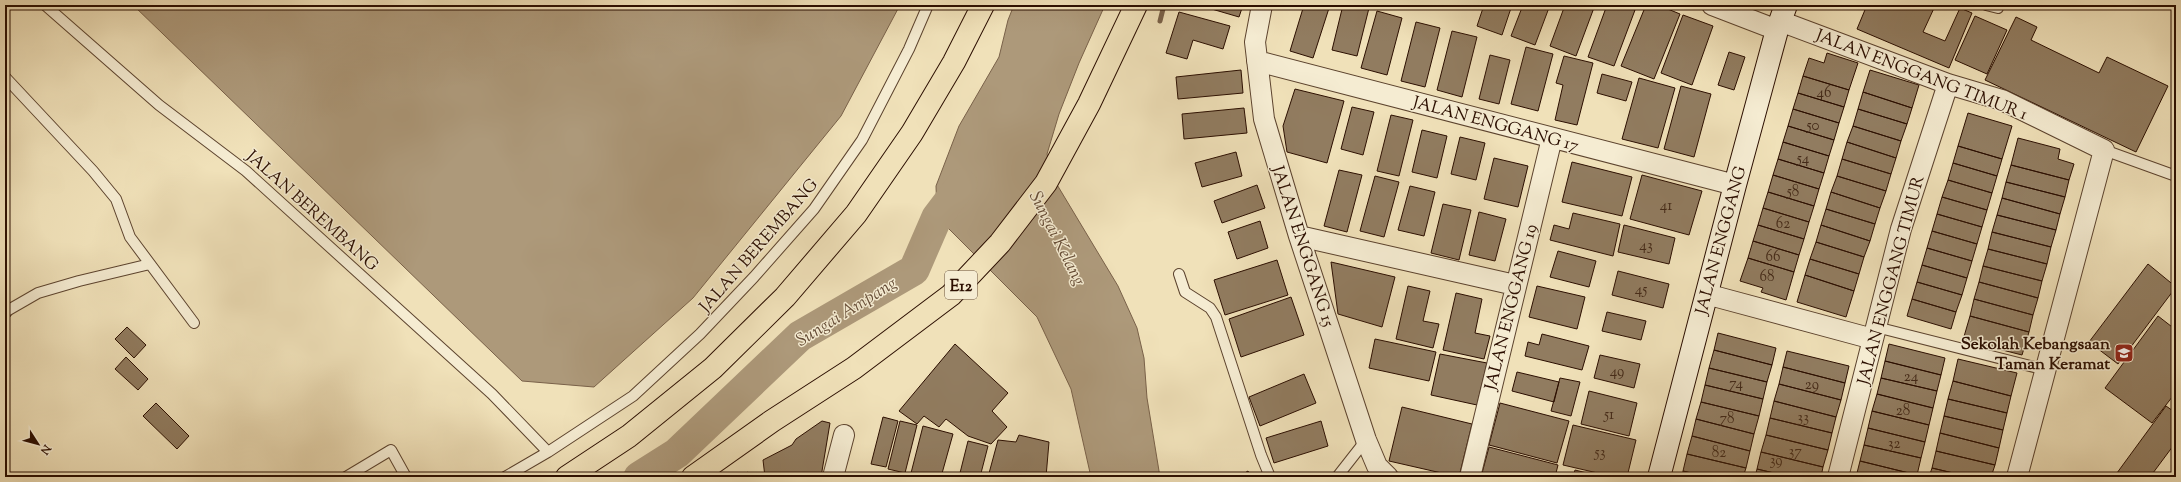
<svg xmlns="http://www.w3.org/2000/svg" width="2181" height="482" viewBox="0 0 2181 482" font-family="'Sorts Mill Goudy',serif">
<style>
.water{fill:#ad997a;stroke:#796149}
.lines{fill:none;stroke-linecap:round;stroke-linejoin:round}
.stream{stroke:#796149;stroke-width:5}
.river{stroke:#ad997a;stroke-width:31}
.building{fill:#917c60;stroke:#2b0e00}
.lane-casing{stroke:#5c432e;stroke-width:12}
.street-casing{stroke:#5c432e;stroke-width:22}
.secondary-casing{stroke:#2b0e00;stroke-width:24}
.highway-casing{stroke:#2b0e00;stroke-width:24}
.lane{stroke:#f5ecd2;stroke-width:10}
.street{stroke:#f5ecd2;stroke-width:20}
.secondary{stroke:#f5ecd2;stroke-width:22}
.highway{stroke:#f0e1b9;stroke-width:22}
.labels{text-anchor:middle;stroke-width:3;stroke-linejoin:round;paint-order:stroke}
.number-label{font-size:15px;fill:#442a18}
.shield{fill:#f5ecd2;stroke:#68513f;stroke-width:1}
.shield-label{font-size:16px;font-weight:bold;fill:#2b0e00}
.street-label{font-size:17px;fill:#2b0e00;stroke:#f5ecd2}
.poi-label{font-size:17px;font-weight:bold;fill:#2b0e00;stroke:#f5ecd2;text-anchor:end}
.water-label{font-size:18px;font-style:italic;fill:#664d37;stroke:#f5ecd2}
</style>
<rect width="100%" height="100%" fill="#f0e1b9"/>
<filter id="stains"><feTurbulence type="fractalNoise" baseFrequency=".005" numOctaves="4"/><feColorMatrix values="0 0 0 0 .2 0 0 0 0 .09 0 0 0 0 .02 0 0 0 .5 -.17"/></filter>
<radialGradient id="worn" r=".72"><stop offset=".6" stop-color="#630" stop-opacity="0"/><stop offset="1" stop-color="#630" stop-opacity=".3"/></radialGradient>
<path class="water" d="M 133,5 L 900,5 L 841,116 L 693,298 L 594,387 L 522,381 Z
M 1014,5 L 1105,5 L 1079,63 L 1059,114 L 1047,154 L 1053,178 L 1118,286 L 1137,328 L 1144,358 L 1147,398 L 1160,477 L 1091,477 L 1071,389 L 1037,317 L 937,217 L 936,186 L 959,126 L 999,57 L 1008,20 Z"/>
<g class="lines">
<path class="stream" d="M 1160,21 L 1164,5"/>
<path class="river" d="M 639,477 L 677,453 L 800,336 L 914,270 L 937,217 L 962,184"/>
</g>
<path class="building" d="M 1198,5 L 1243,5 L 1239,17 Z
M 1304,5 L 1330,5 L 1313,58 L 1290,51 Z
M 1343,5 L 1358,5 L 1369,8 L 1357,56 L 1332,50 Z
M 1484,5 L 1512,5 L 1502,35 L 1477,26 Z
M 1523,5 L 1550,5 L 1535,45 L 1511,36 Z
M 1565,5 L 1595,5 L 1576,56 L 1550,46 Z
M 1607,5 L 1621,5 L 1635,10 L 1614,66 L 1588,57 Z
M 1646,5 L 1658,5 L 1680,14 L 1654,79 L 1621,66 Z
M 1867,5 L 1935,6 L 1923,32 L 1945,41 L 1960,8 L 1972,13 L 1949,68 L 1857,29 Z
M 1377,11 L 1402,18 L 1387,75 L 1361,68 Z
M 1179,12 L 1230,26 L 1223,49 L 1193,40 L 1187,59 L 1166,53 Z
M 1683,15 L 1713,26 L 1692,85 L 1661,73 Z
M 1975,16 L 2007,30 L 1987,74 L 1955,60 Z
M 2016,17 L 2037,27 L 2031,40 L 2099,73 L 2107,57 L 2168,86 L 2136,152 L 1985,80 Z
M 1416,22 L 1440,28 L 1425,87 L 1401,81 Z
M 1452,31 L 1477,37 L 1462,97 L 1437,90 Z
M 1526,47 L 1553,54 L 1538,111 L 1511,104 Z
M 1729,52 L 1745,57 L 1734,90 L 1718,85 Z
M 1827,53 L 1858,63 L 1849,90 L 1803,76 L 1809,58 L 1824,63 Z
M 1490,55 L 1510,60 L 1499,104 L 1479,99 Z
M 1564,56 L 1593,63 L 1577,125 L 1555,120 L 1563,85 L 1556,83 Z
M 1241,70 L 1243,93 L 1178,99 L 1176,77 Z
M 1870,70 L 1919,85 L 1912,108 L 1863,92 Z
M 1602,74 L 1632,82 L 1626,101 L 1597,93 Z
M 1803,76 L 1849,90 L 1844,107 L 1798,93 Z
M 1639,78 L 1675,88 L 1658,148 L 1622,139 Z
M 1681,86 L 1711,94 L 1694,157 L 1664,149 Z
M 1295,89 L 1344,101 L 1327,163 L 1287,152 L 1283,126 Z
M 1863,92 L 1912,108 L 1907,124 L 1858,109 Z
M 1798,93 L 1844,107 L 1839,123 L 1793,109 Z
M 1352,107 L 1374,112 L 1363,155 L 1341,149 Z
M 1244,108 L 1247,133 L 1184,139 L 1182,114 Z
M 1793,109 L 1839,123 L 1834,140 L 1788,126 Z
M 1858,109 L 1907,124 L 1901,141 L 1853,126 Z
M 1968,113 L 2012,126 L 2002,159 L 1958,146 Z
M 1391,115 L 1413,120 L 1399,176 L 1377,171 Z
M 1788,126 L 1834,140 L 1829,156 L 1783,142 Z
M 1853,126 L 1901,141 L 1896,158 L 1847,142 Z
M 1422,130 L 1447,136 L 1437,178 L 1412,172 Z
M 1460,137 L 1485,143 L 1476,180 L 1451,174 Z
M 2018,138 L 2060,149 L 2058,159 L 2074,164 L 2069,180 L 2011,165 Z
M 1783,142 L 1829,156 L 1824,173 L 1778,159 Z
M 1847,142 L 1896,158 L 1891,174 L 1842,159 Z
M 1958,146 L 2002,159 L 1997,176 L 1953,163 Z
M 1236,152 L 1242,176 L 1202,187 L 1195,163 Z
M 1494,158 L 1528,166 L 1518,207 L 1484,199 Z
M 1778,159 L 1824,173 L 1819,189 L 1773,175 Z
M 1842,159 L 1891,174 L 1886,191 L 1837,176 Z
M 1572,162 L 1632,177 L 1622,216 L 1562,202 Z
M 1953,163 L 1997,176 L 1992,193 L 1948,180 Z
M 2011,165 L 2069,180 L 2065,197 L 2006,182 Z
M 1339,170 L 1362,175 L 1347,232 L 1324,226 Z
M 1642,175 L 1702,191 L 1689,235 L 1630,219 Z
M 1773,175 L 1819,189 L 1814,206 L 1768,192 Z
M 1375,176 L 1399,182 L 1384,237 L 1360,231 Z
M 1837,176 L 1886,191 L 1880,208 L 1831,192 Z
M 1948,180 L 1992,193 L 1987,210 L 1942,197 Z
M 2006,182 L 2065,197 L 2060,214 L 2002,198 Z
M 1257,185 L 1265,208 L 1222,223 L 1214,201 Z
M 1410,186 L 1435,192 L 1424,236 L 1398,230 Z
M 1768,192 L 1814,206 L 1809,222 L 1763,208 Z
M 1831,192 L 1880,208 L 1875,224 L 1826,209 Z
M 1942,197 L 1987,210 L 1982,227 L 1937,214 Z
M 2002,198 L 2060,214 L 2056,230 L 1997,215 Z
M 1443,204 L 1471,210 L 1459,260 L 1431,253 Z
M 1763,208 L 1809,222 L 1804,239 L 1758,225 Z
M 1826,209 L 1875,224 L 1870,241 L 1821,225 Z
M 1479,212 L 1506,219 L 1495,261 L 1469,255 Z
M 1573,213 L 1620,224 L 1613,256 L 1550,240 L 1554,225 L 1569,229 Z
M 1937,214 L 1982,227 L 1977,244 L 1932,231 Z
M 1997,215 L 2056,230 L 2051,247 L 1992,232 Z
M 1260,221 L 1268,248 L 1237,259 L 1228,232 Z
M 1624,225 L 1675,238 L 1669,264 L 1618,252 Z
M 1758,225 L 1804,239 L 1799,255 L 1753,241 Z
M 1821,225 L 1870,241 L 1864,257 L 1816,242 Z
M 1932,231 L 1977,244 L 1972,261 L 1927,248 Z
M 1992,232 L 2051,247 L 2047,264 L 1988,249 Z
M 1753,241 L 1799,255 L 1794,272 L 1748,258 Z
M 1816,242 L 1864,257 L 1859,274 L 1810,259 Z
M 1927,248 L 1972,261 L 1967,278 L 1922,265 Z
M 1988,249 L 2047,264 L 2042,281 L 1983,266 Z
M 1558,251 L 1596,261 L 1589,287 L 1550,277 Z
M 1748,258 L 1794,272 L 1786,300 L 1761,292 L 1763,288 L 1740,281 Z
M 1810,259 L 1859,274 L 1854,291 L 1805,275 Z
M 1277,260 L 1288,295 L 1225,315 L 1214,280 Z
M 1331,262 L 1395,277 L 1382,327 L 1338,314 Z
M 2148,264 L 2176,287 L 2118,364 L 2089,342 Z
M 1922,265 L 1967,278 L 1962,295 L 1917,282 Z
M 1983,266 L 2042,281 L 2038,298 L 1979,282 Z
M 1618,271 L 1669,284 L 1663,308 L 1612,295 Z
M 1805,275 L 1854,291 L 1846,317 L 1797,302 Z
M 1917,282 L 1962,295 L 1956,312 L 1912,299 Z
M 1979,282 L 2038,298 L 2033,315 L 1974,299 Z
M 1408,286 L 1430,291 L 1423,321 L 1439,324 L 1433,348 L 1396,339 Z
M 1537,286 L 1585,297 L 1577,329 L 1529,317 Z
M 1456,293 L 1482,299 L 1475,333 L 1490,336 L 1484,359 L 1443,350 Z
M 1291,297 L 1304,335 L 1241,357 L 1229,319 Z
M 1912,299 L 1956,312 L 1951,329 L 1907,316 Z
M 1974,299 L 2033,315 L 2029,332 L 1970,316 Z
M 5,308 L 12,314 L 5,323 Z
M 1607,312 L 1646,321 L 1641,340 L 1602,331 Z
M 1970,316 L 2029,332 L 2022,355 L 1963,340 Z
M 2158,316 L 2176,330 L 2176,392 L 2152,423 L 2105,388 Z
M 127,327 L 146,345 L 134,358 L 115,339 Z
M 1718,333 L 1776,348 L 1772,365 L 1714,350 Z
M 1542,334 L 1589,346 L 1582,370 L 1525,356 L 1528,342 L 1539,345 Z
M 1375,339 L 1436,352 L 1429,381 L 1369,368 Z
M 955,344 L 1008,393 L 992,411 L 1007,427 L 991,444 L 968,436 L 946,419 L 939,427 L 924,416 L 917,424 L 899,411 Z
M 1889,344 L 1945,358 L 1941,375 L 1885,361 Z
M 1714,350 L 1772,365 L 1767,382 L 1709,368 Z
M 1787,351 L 1849,366 L 1845,383 L 1783,367 Z
M 1440,354 L 1487,363 L 1477,405 L 1431,395 Z
M 1600,355 L 1640,364 L 1634,388 L 1594,378 Z
M 126,357 L 148,379 L 138,390 L 115,369 Z
M 1958,359 L 2017,373 L 2011,396 L 1953,381 Z
M 1885,361 L 1941,375 L 1937,391 L 1881,378 Z
M 1783,367 L 1845,383 L 1841,400 L 1779,384 Z
M 1709,368 L 1767,382 L 1763,399 L 1705,385 Z
M 1517,372 L 1559,382 L 1554,402 L 1512,391 Z
M 1304,374 L 1316,403 L 1260,426 L 1249,397 Z
M 1560,378 L 1580,382 L 1571,416 L 1551,411 Z
M 1881,378 L 1937,391 L 1933,408 L 1877,394 Z
M 1953,381 L 2011,396 L 2007,413 L 1948,399 Z
M 1779,384 L 1841,400 L 1836,417 L 1774,401 Z
M 1705,385 L 1763,399 L 1759,416 L 1701,402 Z
M 1589,391 L 1637,403 L 1629,436 L 1581,424 Z
M 1877,394 L 1933,408 L 1929,425 L 1872,411 Z
M 1948,399 L 2007,413 L 2003,430 L 1944,416 Z
M 1774,401 L 1836,417 L 1832,433 L 1770,418 Z
M 1701,402 L 1759,416 L 1754,434 L 1696,419 Z
M 2176,402 L 2176,410 L 2172,407 Z
M 156,403 L 189,436 L 177,449 L 143,416 Z
M 1500,403 L 1569,421 L 1557,463 L 1489,445 Z
M 2166,406 L 2176,413 L 2176,442 L 2150,477 L 2114,477 Z
M 1402,407 L 1472,424 L 1459,477 L 1389,461 Z
M 1872,411 L 1929,425 L 1925,442 L 1868,428 Z
M 1944,416 L 2003,430 L 1999,448 L 1940,433 Z
M 883,417 L 898,421 L 886,467 L 871,464 Z
M 1770,418 L 1832,433 L 1828,450 L 1766,435 Z
M 1696,419 L 1754,434 L 1750,451 L 1692,436 Z
M 822,421 L 830,423 L 821,477 L 765,477 L 763,460 L 792,445 L 796,439 Z
M 900,421 L 917,425 L 905,473 L 888,469 Z
M 1321,421 L 1328,446 L 1274,463 L 1266,438 Z
M 1573,425 L 1636,440 L 1627,477 L 1615,477 L 1563,465 Z
M 923,426 L 953,434 L 941,477 L 910,477 Z
M 1868,428 L 1925,442 L 1921,458 L 1864,445 Z
M 1940,433 L 1999,448 L 1995,465 L 1936,451 Z
M 1019,435 L 1049,442 L 1046,477 L 988,477 L 998,440 L 1016,442 Z
M 1766,435 L 1828,450 L 1823,467 L 1761,452 Z
M 1692,436 L 1750,451 L 1746,468 L 1687,454 Z
M 968,441 L 988,446 L 980,477 L 959,477 Z
M 1864,445 L 1921,458 L 1917,475 L 1860,461 Z
M 1489,447 L 1558,465 L 1555,477 L 1481,477 Z
M 1936,451 L 1995,465 L 1991,477 L 1970,477 L 1932,468 Z
M 1761,452 L 1823,467 L 1821,477 L 1791,477 L 1757,469 Z
M 1687,454 L 1746,468 L 1743,477 L 1707,477 L 1683,471 Z
M 1860,461 L 1917,475 L 1916,477 L 1856,477 Z
M 1932,468 L 1970,477 L 1929,477 Z
M 1757,469 L 1791,477 L 1755,477 Z
M 1575,470 L 1603,477 L 1573,477 Z
M 1248,471 L 1251,477 L 1238,477 Z
M 1683,471 L 1707,477 L 1682,477 Z
M 748,472 L 752,477 L 740,477 Z"/>
<g class="lines">
<defs>
<path id="lane" d="M 45,5 L 159,105 L 246,171 L 492,394 L 548,452
M 1986,5 L 1998,8
M 5,77 L 93,171 L 116,199 L 130,237 L 194,323
M 2104,150 L 2176,176
M 1179,274 L 1185,292 L 1210,308 L 1216,317 L 1261,455 L 1270,477
M 5,312 L 38,293 L 79,281 L 150,264
M 1876,327 L 2046,370
M 346,477 L 391,450 L 406,477
M 505,477 L 548,452 L 633,396 L 700,334 L 754,277 L 814,209 L 862,140 L 909,49 L 928,5
M 1337,477 L 1366,440"/>
<path id="street" d="M 1262,5 L 1255,42 L 1264,119 L 1299,236 L 1366,440 L 1377,466 L 1388,477
M 1712,5 L 1777,30
M 1780,21 L 1948,84 L 2002,100 L 2104,150 L 2017,477
M 1257,61 L 1735,185
M 1299,236 L 1515,285
M 1706,294 L 1873,339
M 833,477 L 844,435
M 1470,477 L 1552,138
M 1838,477 L 1901,229 L 1948,84"/>
<path id="secondary" d="M 1659,477 L 1735,185 L 1777,30 L 1786,5"/>
<path id="highway" d="M 567,477 L 629,436 L 713,368 L 785,297 L 856,214 L 912,133 L 954,62 L 983,5
M 693,477 L 772,421 L 854,368 L 951,295 L 1000,243 L 1046,183 L 1089,104 L 1136,5"/>
</defs>
<use href="#lane" class="lane-casing"/>
<use href="#street" class="street-casing"/>
<use href="#secondary" class="secondary-casing"/>
<use href="#highway" class="highway-casing"/>
<use href="#lane" class="lane"/>
<use href="#street" class="street"/>
<use href="#secondary" class="secondary"/>
<use href="#highway" class="highway"/>
</g>
<defs>
<symbol id="school-square" viewBox="-11 -11 22 22"><rect x="-9" y="-9" width="18" height="18" rx="4" fill="#8f2418" stroke="#f5ecd2"/><path d="M0-5L7-2L0 1L-7-2ZM-4 1L0 2.5L4 1V4Q0 6-4 4Z" fill="#fff"/></symbol>
</defs>
<g fill-rule="evenodd">
<use href="#school-square" x="2113" y="342" width="22" height="22"/>
</g>
<g class="labels">
<g class="number-label">
<text x="1824" y="97">46</text>
<text x="1813" y="130">50</text>
<text x="1803" y="163">54</text>
<text x="1793" y="196">58</text>
<text x="1666" y="210">41</text>
<text x="1783" y="228">62</text>
<text x="1646" y="250">43</text>
<text x="1773" y="261">66</text>
<text x="1767" y="281">68</text>
<text x="1641" y="294">45</text>
<text x="1617" y="376">49</text>
<text x="1911" y="381">24</text>
<text x="1736" y="388">74</text>
<text x="1812" y="389">29</text>
<text x="1903" y="415">28</text>
<text x="1609" y="419">51</text>
<text x="1803" y="422">33</text>
<text x="1727" y="423">78</text>
<text x="1894" y="448">32</text>
<text x="1795" y="456">37</text>
<text x="1600" y="457">53</text>
<text x="1719" y="457">82</text>
<text x="1776" y="465">39</text>
</g>
<rect class="shield" x="945" y="271" width="32" height="28" rx="3"/>
<g class="shield-label">
<text x="961" y="291">E12</text>
</g>
<g class="street-label">
<text transform="translate(1922 74) rotate(21)" y="6">JALAN ENGGANG TIMUR 1</text>
<text transform="translate(1496 123) rotate(15)" y="6">JALAN ENGGANG 17</text>
<text transform="translate(313 210) rotate(42)" y="6">JALAN BEREMBANG</text>
<text transform="translate(1720 240) rotate(-75)" y="6">JALAN ENGGANG</text>
<text transform="translate(758 245) rotate(-49)" y="6">JALAN BEREMBANG</text>
<text transform="translate(1304 246) rotate(72)" y="6">JALAN ENGGANG 15</text>
<text transform="translate(1890 280) rotate(-75)" y="6">JALAN ENGGANG TIMUR</text>
<text transform="translate(1510 307) rotate(-76)" y="6">JALAN ENGGANG 19</text>
</g>
<g class="poi-label">
<text x="2110" y="349">Sekolah Kebangsaan<tspan x="2110" dy="20">Taman Keramat</tspan></text>
</g>
<g class="water-label">
<text transform="translate(1058 238) rotate(63)" y="6">Sungai Kelang</text>
<text transform="translate(846 311) rotate(-32)" y="6">Sungai Ampang</text>
</g>
</g>
<rect width="2181" height="482" fill="none" stroke="#f0e1b9" stroke-width="20"/>
<rect x="6" y="6" width="2169" height="470" fill="none" stroke="#2b0e00" stroke-width="2"/>
<rect x="10" y="10" width="2161" height="462" fill="none" stroke="#2b0e00"/>
<g transform="translate(38 444) rotate(126)" stroke="#f5ecd2" stroke-width="3" paint-order="stroke">
<path d="M0-3L7 15L0 10L-7 15Z" fill="#2b0e00"/>
<text y="-6" font-size="11" font-weight="bold" text-anchor="middle" fill="#2b0e00">N</text>
</g>
<rect width="100%" height="100%" filter="url(#stains)"/>
<rect width="100%" height="100%" fill="url(#worn)"/>
</svg>
